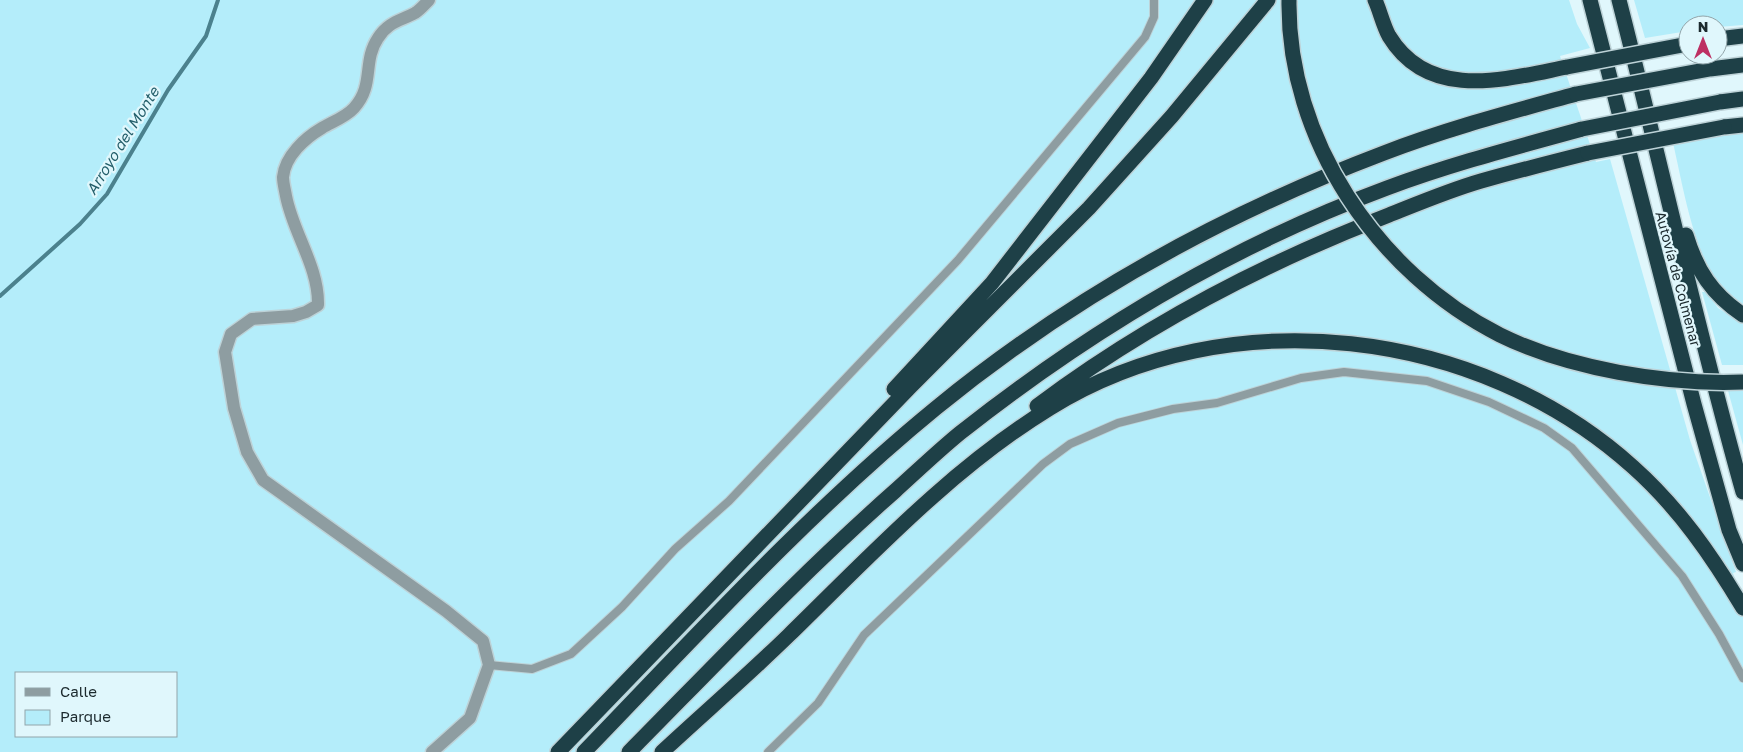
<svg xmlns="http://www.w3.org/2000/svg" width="1743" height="752" viewBox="0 0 1743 752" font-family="'Golos Text',sans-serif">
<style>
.green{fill:#b4edfa;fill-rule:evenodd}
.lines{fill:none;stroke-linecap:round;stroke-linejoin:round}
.stream{stroke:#4b818d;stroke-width:4}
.service-casing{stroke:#bdd2d7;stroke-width:10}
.minor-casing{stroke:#bdd2d7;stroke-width:15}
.motorway-casing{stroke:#bdd2d7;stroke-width:18}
.service{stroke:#8e9da1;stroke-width:8}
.minor{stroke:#8e9da1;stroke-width:12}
.motorway{stroke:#1e4047;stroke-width:15}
.motorway-bridge-casing{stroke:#bdd2d7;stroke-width:18;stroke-linecap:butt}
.motorway-bridge{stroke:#1e4047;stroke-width:15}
.labels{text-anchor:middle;stroke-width:4.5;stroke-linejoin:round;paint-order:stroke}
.street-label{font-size:14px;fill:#1c2a2e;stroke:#e0f7fc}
.water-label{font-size:15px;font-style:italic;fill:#245f6b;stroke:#e0f7fc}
</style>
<rect width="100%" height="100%" fill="#e0f7fc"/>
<path class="green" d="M 0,0 L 1569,0 L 1577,24 L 1590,48 L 1560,56 L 1596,162 L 1610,159 L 1690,440 L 1736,572 L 1733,573 L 1743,602 L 1743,752 L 0,752 ZM 16,673 L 176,673 L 176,736 L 16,736 Z
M 1634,0 L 1743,0 L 1743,25 L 1718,27 L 1718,25 L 1688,25 L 1688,31 L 1645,38 Z
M 1743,133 L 1743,304 C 1736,299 1728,294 1722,287 C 1693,254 1683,185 1673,143 Z
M 1702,292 L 1706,292 L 1718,308 L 1743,324 L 1743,365 L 1722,365 Z
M 1727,387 L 1743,387 L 1743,445 Z"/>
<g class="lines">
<path class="stream" d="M 0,296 L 80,224 L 107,194 L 168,90 L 206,36 L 218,0"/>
<defs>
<path id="service" d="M 489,665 L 532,669 L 571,654 L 622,607 L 675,549 L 729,501 L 958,260 L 1145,37 L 1154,17 L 1154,0
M 768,752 L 818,703 L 864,635 L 1043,464 L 1070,444 L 1118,423 L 1173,409 L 1217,403 L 1301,378 L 1344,372 L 1427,381 L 1489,402 L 1544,428 L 1572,448 L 1682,576 L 1719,634 L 1743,678"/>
<path id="minor" d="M 429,0 C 425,4 420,10 415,13 C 400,21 388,22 378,38 C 362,62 375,85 354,108 C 346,117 332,122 322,128 C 305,138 285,156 283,177 C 283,183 285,190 286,196 C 293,233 319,267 318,305 L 306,312 L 293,316 L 252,319 L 231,334 L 225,352 L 234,408 L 247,452 L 263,480 L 446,611 L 483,641 L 489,665 L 470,718 L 432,752"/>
<path id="motorway" d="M 1375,0 C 1380,11 1383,25 1389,36 C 1429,102 1506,79 1567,67
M 1590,0 L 1694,404 L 1729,530 L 1743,564
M 1619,0 C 1661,164 1697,329 1743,492
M 1718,39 L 1743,36
M 1710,69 L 1743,65
M 1720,102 L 1743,99
M 1724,127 L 1743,125
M 1686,235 C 1697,271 1712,294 1743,315
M 894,389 L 992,283 L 1151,78 L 1205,0
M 1037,406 C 1144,326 1264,263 1389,215 C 1419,203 1450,190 1481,181 C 1517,171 1552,162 1588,153
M 558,752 L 910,387 L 1089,208 L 1172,116 L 1268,0
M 584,752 C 697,635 810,511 936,408 C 1069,299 1223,214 1384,153 C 1446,129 1511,112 1576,94
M 629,752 C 716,664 802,573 895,491 C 916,472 938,451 960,433 C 1089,331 1233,245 1387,188 C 1451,164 1517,147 1582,129
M 662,752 C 704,713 748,675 789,635 C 871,555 952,468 1050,408 C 1229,297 1479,328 1633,467 C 1679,508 1712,556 1743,608"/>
</defs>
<use href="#service" class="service-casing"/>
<use href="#minor" class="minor-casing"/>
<use href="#motorway" class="motorway-casing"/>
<use href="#service" class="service"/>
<use href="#minor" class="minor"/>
<use href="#motorway" class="motorway"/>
<defs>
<path id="motorway-bridge" d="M 1289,0 C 1287,139 1377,273 1500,335 C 1569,369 1667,385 1743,382
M 1567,67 L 1688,44
M 1576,94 L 1710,69
M 1582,129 L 1720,102
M 1588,153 L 1724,127"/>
</defs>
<use href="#motorway-bridge" class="motorway-bridge-casing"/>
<use href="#motorway-bridge" class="motorway-bridge"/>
</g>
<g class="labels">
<g class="street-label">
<text transform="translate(1678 279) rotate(75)" y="5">Autovía de Colmenar</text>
</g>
<g class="water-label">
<text transform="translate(123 141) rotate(-58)" y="5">Arroyo del Monte</text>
</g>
</g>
<rect x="15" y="672" width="162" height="65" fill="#e0f7fc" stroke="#92a5aa"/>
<rect x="25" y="688" width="25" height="8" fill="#8e9da1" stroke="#92a5aa"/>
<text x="60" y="697" font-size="15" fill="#1c2a2e">Calle</text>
<rect x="25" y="710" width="25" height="15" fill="#b4edfa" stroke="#92a5aa"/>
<text x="60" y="722" font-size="15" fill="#1c2a2e">Parque</text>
<g transform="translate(1703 40)"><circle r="24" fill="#e0f7fc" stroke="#92a5aa"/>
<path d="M0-4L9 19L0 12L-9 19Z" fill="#bd3063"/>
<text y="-8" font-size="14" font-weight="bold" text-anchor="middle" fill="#1c2a2e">N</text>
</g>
</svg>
